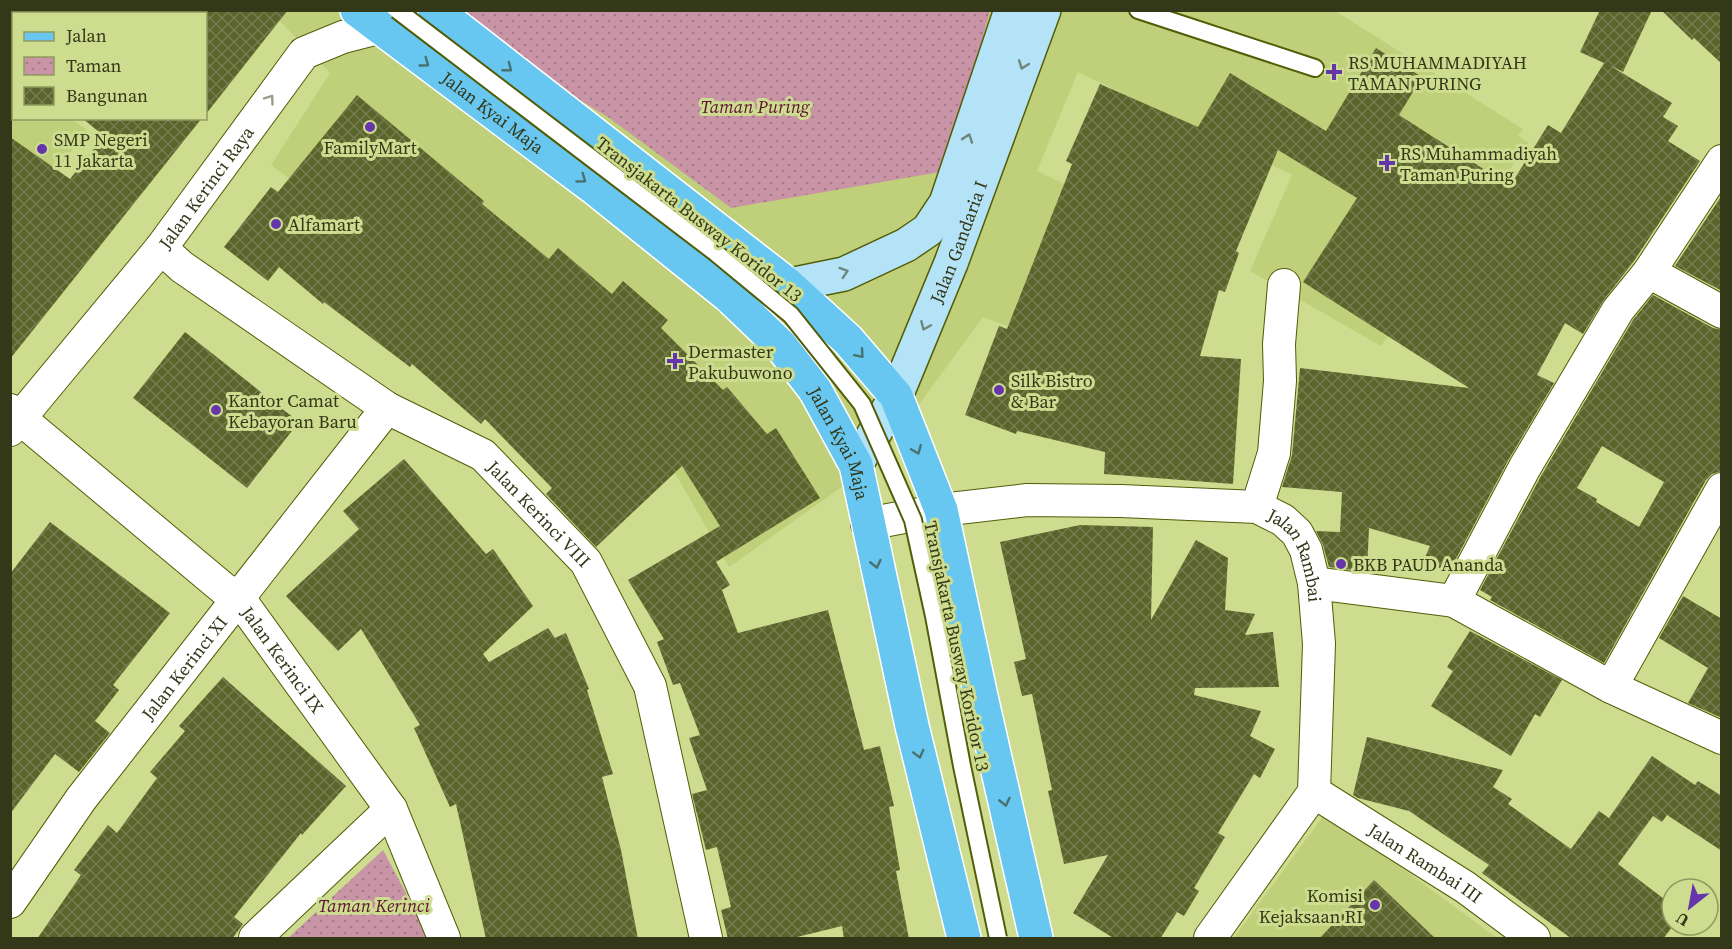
<svg xmlns="http://www.w3.org/2000/svg" width="1732" height="949" viewBox="0 0 1732 949" font-family="'Source Serif 4',serif">
<style>
.built{fill:#c0d07a}
.park{fill:url(#park-dots)}
.building{fill:url(#building-cross-hatch);fill-rule:evenodd}
.lines{fill:none;stroke-linecap:round;stroke-linejoin:round}
.lane-casing{stroke:#525d07;stroke-width:20}
.street-casing{stroke:#525d07;stroke-width:34}
.secondary-casing{stroke:#525d07;stroke-width:36}
.primary-casing{stroke:#fff;stroke-width:36}
.lane{stroke:#fff;stroke-width:16}
.street{stroke:#fff;stroke-width:32}
.secondary{stroke:#b4e3f8;stroke-width:33}
.primary{stroke:#68c7f0;stroke-width:33}
.lane-bridge-casing{stroke:#525d07;stroke-width:20;stroke-linecap:butt}
.lane-bridge{stroke:#fff;stroke-width:16}
.oneway{stroke:#48716e}
.oneway2{stroke:#6d857d}
.oneway3{stroke:#999c8c}
.poi-dot{fill:#6635ac;stroke:#cddc8e;stroke-width:2}
.labels{text-anchor:middle;dominant-baseline:central;stroke-width:6;stroke-linejoin:round;paint-order:stroke}
.poi-label{font-size:18px;fill:#333818;stroke:#cddc8e;text-anchor:start}
.park-label{font-size:18px;font-style:italic;fill:#5e1335;stroke:#cddc8e}
.street-label{font-size:18px;fill:#333818;stroke:#cddc8e}
</style>
<defs>
<pattern id="park-dots" width="8" height="8" patternUnits="userSpaceOnUse" patternTransform="scale(1.5)"><rect width="8" height="8" fill="#c995a6"/><path d="M2 2h.1M6 6h.1" fill="none" stroke="#a47b86" stroke-width="1.8" stroke-linecap="round"/></pattern>
<pattern id="building-cross-hatch" width="8" height="8" patternUnits="userSpaceOnUse" patternTransform="scale(1.5)"><rect width="8" height="8" fill="#5b652b"/><path d="M0 0l8 8M0 8l8-8" fill="none" stroke="#757c4f"/></pattern>
</defs>
<rect width="100%" height="100%" fill="#cddc8e"/>
<!-- built -->
<path class="built" d="M 270,11 L 1335,11 L 1523,129 L 1518,136 L 1529,143 L 1381,346 L 1250,271 L 1292,175 L 1078,72 L 1037,171 L 1134,217 L 1094,359 L 983,317 L 877,462 L 729,567 L 668,461 L 271,165 L 330,73 Z
M 10,73 L 13,75 L 14,118 L 72,119 L 87,130 L 11,233 Z
M 1326,812 L 1497,938 L 1234,938 Z"/>
<!-- park -->
<path class="park" d="M 442,11 L 990,11 L 946,171 L 731,208 L 608,117 L 466,32 Z
M 383,850 L 430,938 L 288,938 Z"/>
<!-- building -->
<path class="building" d="M 206,10 L 288,10 L 206,114 Z
M 1600,10 L 1652,10 L 1623,72 L 1609,65 L 1672,103 L 1663,117 L 1678,126 L 1668,141 L 1700,161 L 1634,261 L 1603,301 L 1583,334 L 1565,323 L 1537,375 L 1554,383 L 1509,459 L 1449,572 L 1423,562 L 1430,546 L 1369,528 L 1367,572 L 1329,567 L 1323,545 L 1316,531 L 1340,532 L 1342,492 L 1282,487 L 1292,455 L 1300,368 L 1469,388 L 1303,282 L 1357,198 L 1278,150 L 1236,251 L 1239,253 L 1225,292 L 1219,290 L 1200,356 L 1241,359 L 1233,484 L 1104,474 L 1105,452 L 1017,431 L 1016,434 L 965,415 L 999,326 L 1007,329 L 1072,164 L 1066,161 L 1100,84 L 1198,127 L 1230,73 L 1326,131 L 1376,48 L 1422,77 L 1399,115 L 1510,186 L 1548,125 L 1561,133 L 1604,63 L 1580,52 Z
M 1661,10 L 1722,10 L 1722,64 L 1694,38 L 1692,40 Z
M 357,95 L 484,201 L 482,204 L 549,259 L 558,248 L 612,294 L 623,281 L 668,320 L 661,328 L 723,390 L 727,387 L 767,434 L 776,428 L 820,498 L 716,562 L 730,585 L 722,590 L 738,633 L 828,610 L 864,750 L 880,746 L 894,806 L 889,807 L 900,870 L 896,871 L 909,939 L 844,939 L 842,926 L 789,939 L 728,939 L 721,910 L 731,907 L 717,847 L 706,850 L 692,794 L 707,790 L 689,738 L 700,735 L 680,683 L 673,685 L 657,642 L 664,639 L 628,580 L 720,526 L 682,466 L 596,547 L 546,494 L 552,488 L 485,419 L 481,424 L 412,364 L 410,367 L 324,302 L 323,304 L 279,267 L 268,281 L 224,247 L 271,187 L 278,192 Z
M 82,118 L 202,118 L 10,359 L 10,137 L 70,179 L 104,136 Z
M 1722,195 L 1722,291 L 1675,266 Z
M 1653,295 L 1713,328 L 1722,330 L 1722,471 L 1712,474 L 1706,480 L 1604,663 L 1490,600 L 1492,597 L 1480,590 L 1541,476 L 1633,320 ZM 1602,446 L 1664,482 L 1639,527 L 1596,502 L 1597,499 L 1577,488 Z
M 185,332 L 299,422 L 247,488 L 133,398 Z
M 404,459 L 486,554 L 493,549 L 533,606 L 483,654 L 489,662 L 548,628 L 555,638 L 566,633 L 589,689 L 587,690 L 613,774 L 602,777 L 621,850 L 638,939 L 486,939 L 456,804 L 450,807 L 414,728 L 420,725 L 361,629 L 338,651 L 286,596 L 359,529 L 343,511 Z
M 50,522 L 170,613 L 113,685 L 119,690 L 95,721 L 110,733 L 79,772 L 55,754 L 10,814 L 10,574 Z
M 1080,525 L 1153,527 L 1151,620 L 1196,540 L 1228,558 L 1225,610 L 1255,614 L 1245,635 L 1273,632 L 1279,687 L 1195,688 L 1194,695 L 1261,711 L 1250,736 L 1275,749 L 1260,778 L 1254,774 L 1218,833 L 1225,837 L 1194,888 L 1199,891 L 1184,916 L 1177,912 L 1160,939 L 1115,939 L 1073,913 L 1108,855 L 1064,864 L 1048,791 L 1052,790 L 1032,694 L 1022,696 L 1014,662 L 1026,659 L 1000,542 Z
M 1683,596 L 1722,619 L 1722,718 L 1688,703 L 1708,668 L 1659,638 Z
M 1470,631 L 1562,680 L 1540,717 L 1535,714 L 1511,756 L 1431,706 L 1453,671 L 1447,667 Z
M 223,677 L 346,786 L 302,835 L 301,833 L 234,917 L 243,924 L 232,939 L 37,939 L 81,875 L 74,870 L 108,825 L 117,833 L 157,778 L 150,772 L 185,731 L 179,726 Z
M 1367,737 L 1503,770 L 1493,787 L 1512,799 L 1508,804 L 1571,849 L 1599,811 L 1609,818 L 1652,756 L 1695,785 L 1698,781 L 1722,796 L 1722,851 L 1667,815 L 1662,822 L 1653,816 L 1618,864 L 1672,905 L 1672,927 L 1663,939 L 1572,939 L 1482,873 L 1489,865 L 1409,811 L 1358,798 L 1353,795 Z
M 1374,880 L 1436,939 L 1319,939 Z"/>
<g class="lines">
<defs>
<path id="lane" d="M 1138,10 L 1315,68"/>
<g id="street">
<path id="s1" d="M 161,248 L 182,267 L 387,408 L 483,455 L 586,562 L 650,686 L 706,938"/>
<path d="M 1649,272 L 1722,312"/>
<path id="s2" d="M 10,410 L 224,589 L 238,597 L 391,809 L 444,938"/>
<path id="s3" d="M 10,430 L 161,248 L 304,53 L 343,37 L 378,28 L 403,25"/>
<path d="M 1257,507 L 1274,453 L 1280,381 L 1279,344 L 1284,285"/>
<path id="s4" d="M 867,524 L 941,510 L 1027,500 L 1121,501 L 1257,507 L 1283,520 L 1297,533 L 1306,550 L 1314,583 L 1319,644 L 1314,792 L 1210,938"/>
<path d="M 1314,583 L 1454,601 L 1611,687 L 1722,738"/>
<path d="M 1454,601 L 1525,467 L 1618,310 L 1649,272 L 1722,161"/>
<path d="M 1611,687 L 1722,489"/>
<path id="s5" d="M 1314,792 L 1465,887 L 1534,938"/>
<path id="s6" d="M 10,902 L 81,799 L 387,408"/>
<path d="M 255,938 L 391,809"/>
</g>
<g id="secondary">
<path d="M 730,297 L 844,274 L 906,245 L 928,230 L 946,203 L 1011,10"/>
<path id="s7" d="M 856,465 L 896,396 L 951,263 L 1044,10"/>
</g>
<g id="primary">
<path id="s8" d="M 357,10 L 593,187 L 730,297 L 781,346 L 815,390 L 856,465 L 912,726 L 964,938"/>
<path d="M 435,10 L 787,284 L 848,340 L 896,396 L 941,510 L 982,701 L 1036,938"/>
</g>
</defs>
<!-- lane casing -->
<use href="#lane" class="lane-casing"/>
<!-- street casing -->
<use href="#street" class="street-casing"/>
<!-- secondary casing -->
<use href="#secondary" class="secondary-casing"/>
<!-- primary casing -->
<use href="#primary" class="primary-casing"/>
<!-- lane -->
<use href="#lane" class="lane"/>
<!-- street -->
<use href="#street" class="street"/>
<!-- secondary -->
<use href="#secondary" class="secondary"/>
<!-- primary -->
<use href="#primary" class="primary"/>
<defs>
<path id="lane-bridge" d="M 397,10 L 716,253 L 791,315 L 862,404 L 913,520 L 934,616 L 962,766 L 998,938"/>
</defs>
<!-- lane-bridge casing -->
<use href="#lane-bridge" class="lane-bridge-casing"/>
<!-- lane-bridge -->
<use href="#lane-bridge" class="lane-bridge"/>
</g>
<!-- one-way arrows -->
<defs><path id="oneway-chevron" d="M-2-3.5L2.5 0L-2 3.5" fill="none" stroke-width="1.6" stroke-linecap="round" stroke-linejoin="round" transform="scale(1.5)"/></defs>
<g class="oneway">
<use href="#oneway-chevron" transform="translate(425 63) rotate(36)"/>
<use href="#oneway-chevron" transform="translate(508 68) rotate(38)"/>
<use href="#oneway-chevron" transform="translate(582 179) rotate(36)"/>
<use href="#oneway-chevron" transform="translate(860 354) rotate(49)"/>
<use href="#oneway-chevron" transform="translate(917 450) rotate(68)"/>
<use href="#oneway-chevron" transform="translate(876 564) rotate(77)"/>
<use href="#oneway-chevron" transform="translate(919 754) rotate(76)"/>
<use href="#oneway-chevron" transform="translate(1005 802) rotate(77)"/>
</g>
<g class="oneway2">
<use href="#oneway-chevron" transform="translate(1023 65) rotate(110)"/>
<use href="#oneway-chevron" transform="translate(968 138) rotate(-71)"/>
<use href="#oneway-chevron" transform="translate(844 272) rotate(-18)"/>
<use href="#oneway-chevron" transform="translate(925 326) rotate(113)"/>
</g>
<use class="oneway3" href="#oneway-chevron" transform="translate(270 99) rotate(-54)"/>
<!-- markers -->
<g class="poi-dot">
<path d="M1331 63h6v6h6v6h-6v6h-6v-6h-6v-6h6z"/>
<circle cx="370" cy="127" r="6"/>
<circle cx="42" cy="149" r="6"/>
<path d="M1384 154h6v6h6v6h-6v6h-6v-6h-6v-6h6z"/>
<circle cx="276" cy="224" r="6"/>
<path d="M672 352h6v6h6v6h-6v6h-6v-6h-6v-6h6z"/>
<circle cx="999" cy="390" r="6"/>
<circle cx="216" cy="410" r="6"/>
<circle cx="1341" cy="564" r="6"/>
<circle cx="1375" cy="905" r="6"/>
</g>
<g class="labels">
<!-- poi labels -->
<g class="poi-label">
<text x="1348" y="62">RS MUHAMMADIYAH<tspan x="1348" dy="21">TAMAN PURING</tspan></text>
<text x="54" y="139">SMP Negeri<tspan x="54" dy="21">11 Jakarta</tspan></text>
<text x="370" y="147" text-anchor="middle">FamilyMart</text>
<text x="1400" y="153">RS Muhammadiyah<tspan x="1400" dy="21">Taman Puring</tspan></text>
<text x="288" y="224">Alfamart</text>
<text x="688" y="351">Dermaster<tspan x="688" dy="21">Pakubuwono</tspan></text>
<text x="1011" y="380">Silk Bistro<tspan x="1011" dy="21">&amp; Bar</tspan></text>
<text x="228" y="400">Kantor Camat<tspan x="228" dy="21">Kebayoran Baru</tspan></text>
<text x="1353" y="564">BKB PAUD Ananda</text>
<text x="1363" y="895" text-anchor="end">Komisi<tspan x="1363" dy="21">Kejaksaan RI</tspan></text>
</g>
<!-- park labels -->
<g class="park-label">
<text x="755" y="106">Taman Puring</text>
<text x="374" y="905">Taman Kerinci</text>
</g>
<!-- street labels -->
<g class="street-label">
<text stroke="none"><textPath href="#s8" startOffset="170">Jalan Kyai Maja</textPath></text>
<text stroke="none"><textPath href="#s3" startOffset="312">Jalan Kerinci Raya</textPath></text>
<text transform="translate(699 219) rotate(38)">Transjakarta Busway Koridor 13</text>
<text stroke="none"><textPath href="#s7" startOffset="246">Jalan Gandaria I</textPath></text>
<text stroke="none"><textPath href="#s8" startOffset="656">Jalan Kyai Maja</textPath></text>
<text stroke="none"><textPath href="#s1" startOffset="465">Jalan Kerinci VIII</textPath></text>
<text stroke="none"><textPath href="#s4" startOffset="459">Jalan Rambai</textPath></text>
<text transform="translate(957 646) rotate(78)">Transjakarta Busway Koridor 13</text>
<text stroke="none"><textPath href="#s2" startOffset="372">Jalan Kerinci IX</textPath></text>
<text stroke="none"><textPath href="#s6" startOffset="292">Jalan Kerinci XI</textPath></text>
<text stroke="none"><textPath href="#s5" startOffset="132">Jalan Rambai III</textPath></text>
</g>
</g>
<!-- border -->
<rect width="1732" height="949" fill="none" stroke="#333818" stroke-width="24"/>
<!-- legend -->
<rect x="12" y="12" width="195" height="108" fill="#cddc8e" stroke="#8f9a5f" stroke-width="1.5"/>
<rect x="24" y="32" width="30" height="9" fill="#68c7f0" stroke="#8f9a5f" stroke-width="1.5"/>
<text x="66" y="42" font-size="18" fill="#333818">Jalan</text>
<rect x="24" y="57" width="30" height="18" fill="url(#park-dots)" stroke="#8f9a5f" stroke-width="1.5"/>
<text x="66" y="72" font-size="18" fill="#333818">Taman</text>
<rect x="24" y="87" width="30" height="18" fill="url(#building-cross-hatch)" stroke="#8f9a5f" stroke-width="1.5"/>
<text x="66" y="102" font-size="18" fill="#333818">Bangunan</text>
<!-- north arrow -->
<g transform="translate(1690 907) rotate(211)"><circle r="28" fill="#cddc8e" stroke="#8f9a5f" stroke-width="1.5"/>
<path d="M0-4.5L10 22L0 15L-10 22Z" fill="#6635ac"/>
<text y="-9" font-size="16" font-weight="bold" text-anchor="middle" fill="#333818">U</text>
</g>
</svg>
